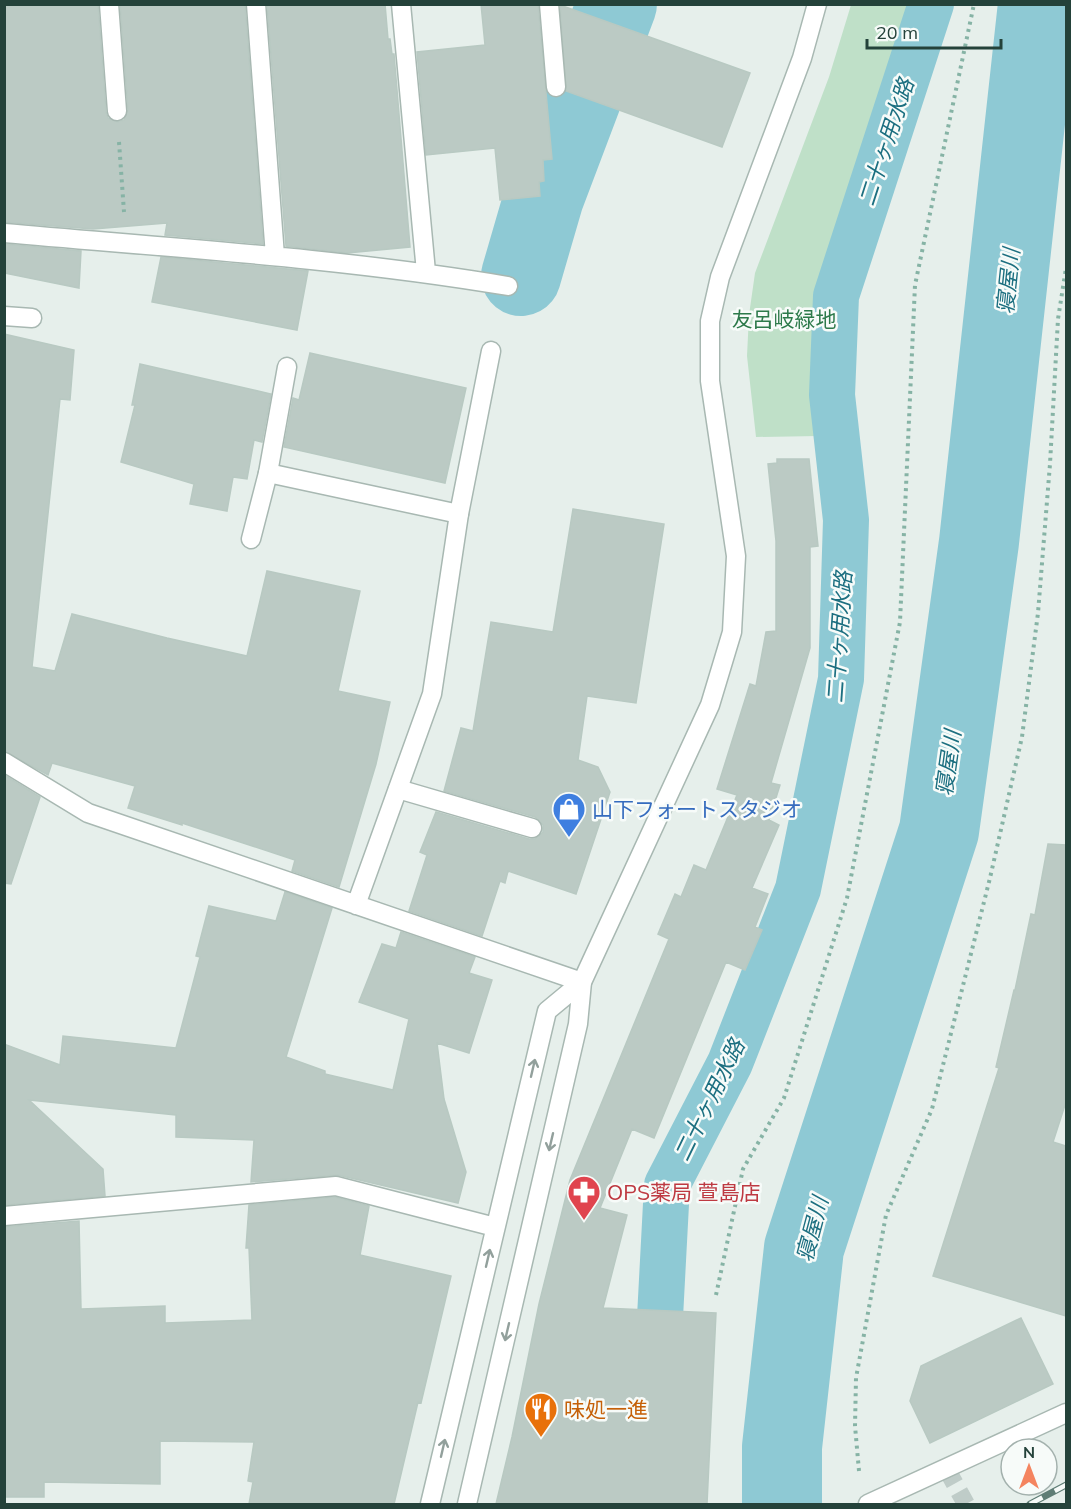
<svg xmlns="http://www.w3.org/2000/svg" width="1071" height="1509" viewBox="0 0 1071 1509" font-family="Mulish,'Noto Sans JP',sans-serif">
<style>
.green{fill:#bfe0c8}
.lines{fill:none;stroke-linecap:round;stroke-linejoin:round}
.canal{stroke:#8ec9d4;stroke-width:46}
.river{stroke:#8ec9d4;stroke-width:80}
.building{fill:#bbcac4;stroke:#b8c9c2;stroke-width:1.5}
.pedestrian-tunnel{stroke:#bfccc8;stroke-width:18;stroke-dasharray:18 9;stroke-linecap:butt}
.service-casing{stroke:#a8b8b2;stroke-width:21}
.minor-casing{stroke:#a8b8b2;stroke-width:21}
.tertiary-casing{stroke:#a8b8b2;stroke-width:21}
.path{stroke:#86b3a5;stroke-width:4;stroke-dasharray:3 4.5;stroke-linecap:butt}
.service{stroke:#fff;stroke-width:18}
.minor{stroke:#fff;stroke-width:18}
.tertiary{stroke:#fff;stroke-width:18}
.rail-casing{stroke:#5f7d75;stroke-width:7}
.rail{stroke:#f7fbf9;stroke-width:4.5;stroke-dasharray:14;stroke-linecap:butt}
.oneway{stroke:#92a09c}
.labels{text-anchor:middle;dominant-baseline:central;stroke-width:5;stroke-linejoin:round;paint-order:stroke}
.park-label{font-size:21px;fill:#2d7a4b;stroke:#f7fbf9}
.shop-label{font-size:21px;fill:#366cbe;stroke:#f7fbf9;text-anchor:start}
.health-label{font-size:21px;fill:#be3a42;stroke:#f7fbf9;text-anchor:start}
.food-label{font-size:21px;fill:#c56008;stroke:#f7fbf9;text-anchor:start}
.water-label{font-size:22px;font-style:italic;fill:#1c6f80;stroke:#f7fbf9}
</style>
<rect width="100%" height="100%" fill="#e6efeb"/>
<!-- green -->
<path class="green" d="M 851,5 L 909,5 L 890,86 L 840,213 L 828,265 L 815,356 L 818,436 L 756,437 L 747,356 L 749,315 L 755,273 L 829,77 Z"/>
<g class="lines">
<!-- canal -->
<path class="canal" d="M 657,1374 L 667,1185 L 730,1063 L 798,889 L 841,679 L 846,520 L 832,395 L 836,296 L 931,4"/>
<!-- river -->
<path class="river" d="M 521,276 L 544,197 L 617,4
M 782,1504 L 782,1447 L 804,1248 L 939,831 L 979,542 L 1038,4"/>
</g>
<!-- building -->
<path class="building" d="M 4,4 L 98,4 L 106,112 L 108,118 L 117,122 L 124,120 L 128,110 L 120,4 L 245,4 L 263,244 L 165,235 L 167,223 L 93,229 L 4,222 Z
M 267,4 L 385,4 L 388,39 L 390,39 L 392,54 L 394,54 L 410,247 L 347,253 L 286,246 Z
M 481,4 L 538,4 L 552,159 L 543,160 L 544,181 L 539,182 L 540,196 L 500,200 L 495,148 L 426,155 L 417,52 L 485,45 Z
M 560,5 L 750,73 L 722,147 L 566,91 Z
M 4,244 L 81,251 L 79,288 L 4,273 Z
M 161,257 L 308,271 L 297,330 L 152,302 Z
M 4,334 L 74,350 L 70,400 L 60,399 L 32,667 L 55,671 L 72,614 L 167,638 L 247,656 L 267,571 L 360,591 L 338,691 L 390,702 L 376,764 L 339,887 L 292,871 L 295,860 L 182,823 L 182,825 L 128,808 L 135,786 L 52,763 L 48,775 L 4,751 Z
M 310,353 L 466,388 L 445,483 L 284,447 L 293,398 L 299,400 Z
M 140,364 L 271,394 L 262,442 L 254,440 L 247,479 L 233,477 L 227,511 L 190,504 L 194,484 L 121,462 L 135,405 L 132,405 Z
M 777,459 L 809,459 L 818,546 L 810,547 L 810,648 L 771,783 L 780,785 L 769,820 L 779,825 L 752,888 L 768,894 L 755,927 L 762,930 L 745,970 L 726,962 L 654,1138 L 632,1129 L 600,1208 L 627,1215 L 603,1308 L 716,1313 L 707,1504 L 496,1504 L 512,1437 L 539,1304 L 570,1180 L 669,939 L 658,934 L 675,894 L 681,897 L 694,865 L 706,870 L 737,795 L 717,789 L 750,684 L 756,686 L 766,632 L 776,631 L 776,541 L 768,464 L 777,463 Z
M 573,509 L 664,524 L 636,703 L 587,696 L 578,760 L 598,767 L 610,792 L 576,894 L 508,871 L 505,883 L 500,881 L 482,936 L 409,911 L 427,855 L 420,852 L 436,812 L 529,839 L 535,839 L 543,832 L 543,825 L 535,817 L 444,791 L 461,728 L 473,731 L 491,622 L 553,632 Z
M 4,775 L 40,797 L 11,884 L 4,883 Z
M 1048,844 L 1066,845 L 1066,1102 L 1053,1142 L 1066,1146 L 1066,1316 L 933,1276 L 999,1068 L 996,1067 L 1014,990 L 1015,990 L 1031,914 L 1035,915 Z
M 285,892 L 332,908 L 286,1057 L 325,1071 L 325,1074 L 393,1090 L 409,1019 L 359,1002 L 382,944 L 396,948 L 401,932 L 475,957 L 469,973 L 492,980 L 469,1053 L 437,1043 L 444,1099 L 466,1172 L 458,1203 L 338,1175 L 251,1182 L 254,1140 L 176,1137 L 176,1115 L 29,1100 L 103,1169 L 105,1196 L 4,1205 L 4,1044 L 60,1065 L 63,1036 L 176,1048 L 200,957 L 196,956 L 209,906 L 276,921 Z
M 335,1197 L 369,1206 L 360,1255 L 451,1276 L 421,1403 L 418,1402 L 394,1504 L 249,1504 L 253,1482 L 248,1481 L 254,1442 L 160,1441 L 160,1484 L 44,1482 L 44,1497 L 4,1497 L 4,1227 L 79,1221 L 81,1309 L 165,1306 L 165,1323 L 252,1320 L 249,1248 L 246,1248 L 249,1205 Z
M 1021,1318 L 1053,1384 L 930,1443 L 910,1401 L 921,1366 Z"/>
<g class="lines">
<!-- pedestrian-tunnel -->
<path class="pedestrian-tunnel" d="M 946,1468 L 966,1504"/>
<defs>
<path id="service" d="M 109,4 L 117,111
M 549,4 L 556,87
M 4,316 L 32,318
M 459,514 L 491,351
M 251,539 L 268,473 L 287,367
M 398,789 L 532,828"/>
<path id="minor" d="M 256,4 L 275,256
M 401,4 L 426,272
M 4,233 C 173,248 342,258 508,286
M 268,473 L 459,514 L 432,694 L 356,905
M 4,762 L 88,813 L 582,982
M 4,1216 L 336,1186 L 495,1227"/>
<path id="tertiary" d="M 430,1504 L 547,1011 L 582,982
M 467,1504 L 578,1024 L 582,982 L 710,705 L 732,632 L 736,556 L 710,381 L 710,321 L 720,277 L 802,58 L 817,4
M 868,1504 L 1066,1413"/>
</defs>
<!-- service casing -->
<use href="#service" class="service-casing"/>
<!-- minor casing -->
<use href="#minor" class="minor-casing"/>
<!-- tertiary casing -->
<use href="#tertiary" class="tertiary-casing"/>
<!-- path -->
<path class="path" d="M 119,142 L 124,212
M 716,1295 L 743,1169 L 784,1098 L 847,898 L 900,622 L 915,285 L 974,4
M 859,1471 L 855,1426 L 856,1378 L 886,1215 L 932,1109 L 990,878 L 1022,737 L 1038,613 L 1050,464 L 1058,319 L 1066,268"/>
<!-- service -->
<use href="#service" class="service"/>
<!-- minor -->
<use href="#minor" class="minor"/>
<!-- tertiary -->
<use href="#tertiary" class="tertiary"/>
<defs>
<path id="rail" d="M 1030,1504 L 1066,1485"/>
</defs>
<!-- rail casing -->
<use href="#rail" class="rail-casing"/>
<!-- rail -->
<use href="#rail" class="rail"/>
</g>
<!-- one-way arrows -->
<defs><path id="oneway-shaft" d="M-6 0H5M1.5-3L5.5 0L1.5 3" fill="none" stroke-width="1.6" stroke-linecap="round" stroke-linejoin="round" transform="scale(1.5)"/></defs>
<g class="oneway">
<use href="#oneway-shaft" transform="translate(533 1068) rotate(-77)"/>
<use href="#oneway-shaft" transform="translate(551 1142) rotate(103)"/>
<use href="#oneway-shaft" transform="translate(488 1258) rotate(-77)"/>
<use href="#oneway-shaft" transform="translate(507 1332) rotate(103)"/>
<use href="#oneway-shaft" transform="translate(443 1448) rotate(-77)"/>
</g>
<!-- icons -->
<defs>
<symbol id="shop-pin" viewBox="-11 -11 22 30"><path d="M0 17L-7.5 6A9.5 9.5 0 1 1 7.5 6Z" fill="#3f7fe0" stroke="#f7fbf9"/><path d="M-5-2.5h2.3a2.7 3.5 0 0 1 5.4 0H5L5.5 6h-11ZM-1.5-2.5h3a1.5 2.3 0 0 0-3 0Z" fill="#fff"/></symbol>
<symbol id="pharmacy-pin" viewBox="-11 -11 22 30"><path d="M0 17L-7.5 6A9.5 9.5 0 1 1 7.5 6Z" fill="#e0444e" stroke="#f7fbf9"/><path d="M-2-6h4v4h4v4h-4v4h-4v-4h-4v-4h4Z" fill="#fff"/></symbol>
<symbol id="restaurant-pin" viewBox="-11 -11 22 30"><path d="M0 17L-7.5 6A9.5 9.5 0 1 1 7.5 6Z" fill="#e8710a" stroke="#f7fbf9"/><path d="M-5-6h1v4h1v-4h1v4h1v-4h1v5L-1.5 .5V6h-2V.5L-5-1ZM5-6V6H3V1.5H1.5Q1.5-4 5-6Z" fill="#fff"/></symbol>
</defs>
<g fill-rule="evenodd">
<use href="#shop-pin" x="550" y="790" width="38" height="52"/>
<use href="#pharmacy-pin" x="565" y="1173" width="38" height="52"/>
<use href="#restaurant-pin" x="522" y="1390" width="38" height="52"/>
</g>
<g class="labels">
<!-- park labels -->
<g class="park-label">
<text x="784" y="319">友呂岐緑地</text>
</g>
<!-- shop labels -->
<g class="shop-label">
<text x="592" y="809">山下フォートスタジオ</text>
</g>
<!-- health labels -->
<g class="health-label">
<text x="607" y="1192">OPS薬局 萱島店</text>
</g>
<!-- food labels -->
<g class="food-label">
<text x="564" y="1409">味処一進</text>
</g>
<!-- water labels -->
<g class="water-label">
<text transform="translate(886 142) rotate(-72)">二十ヶ用水路</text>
<text transform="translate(1008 281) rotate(-84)">寝屋川</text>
<text transform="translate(839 637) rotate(-86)">二十ヶ用水路</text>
<text transform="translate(948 763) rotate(-82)">寝屋川</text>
<text transform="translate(709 1100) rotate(-64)">二十ヶ用水路</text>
<text transform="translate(812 1229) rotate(-75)">寝屋川</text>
</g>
</g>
<!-- border -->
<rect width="1071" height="1509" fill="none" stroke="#24423a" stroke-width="12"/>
<!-- north arrow -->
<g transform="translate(1029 1467)"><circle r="28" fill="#f7fbf9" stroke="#a3b1ad" stroke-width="1.5"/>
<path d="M0-4.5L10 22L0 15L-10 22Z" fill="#f4845f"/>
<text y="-9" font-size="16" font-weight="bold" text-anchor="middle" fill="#24423a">N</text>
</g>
<!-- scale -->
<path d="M867 39v9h134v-9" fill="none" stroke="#24423a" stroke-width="3"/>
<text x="876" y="39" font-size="18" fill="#24423a" stroke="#f7fbf9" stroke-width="4.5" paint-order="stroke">20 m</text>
</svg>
